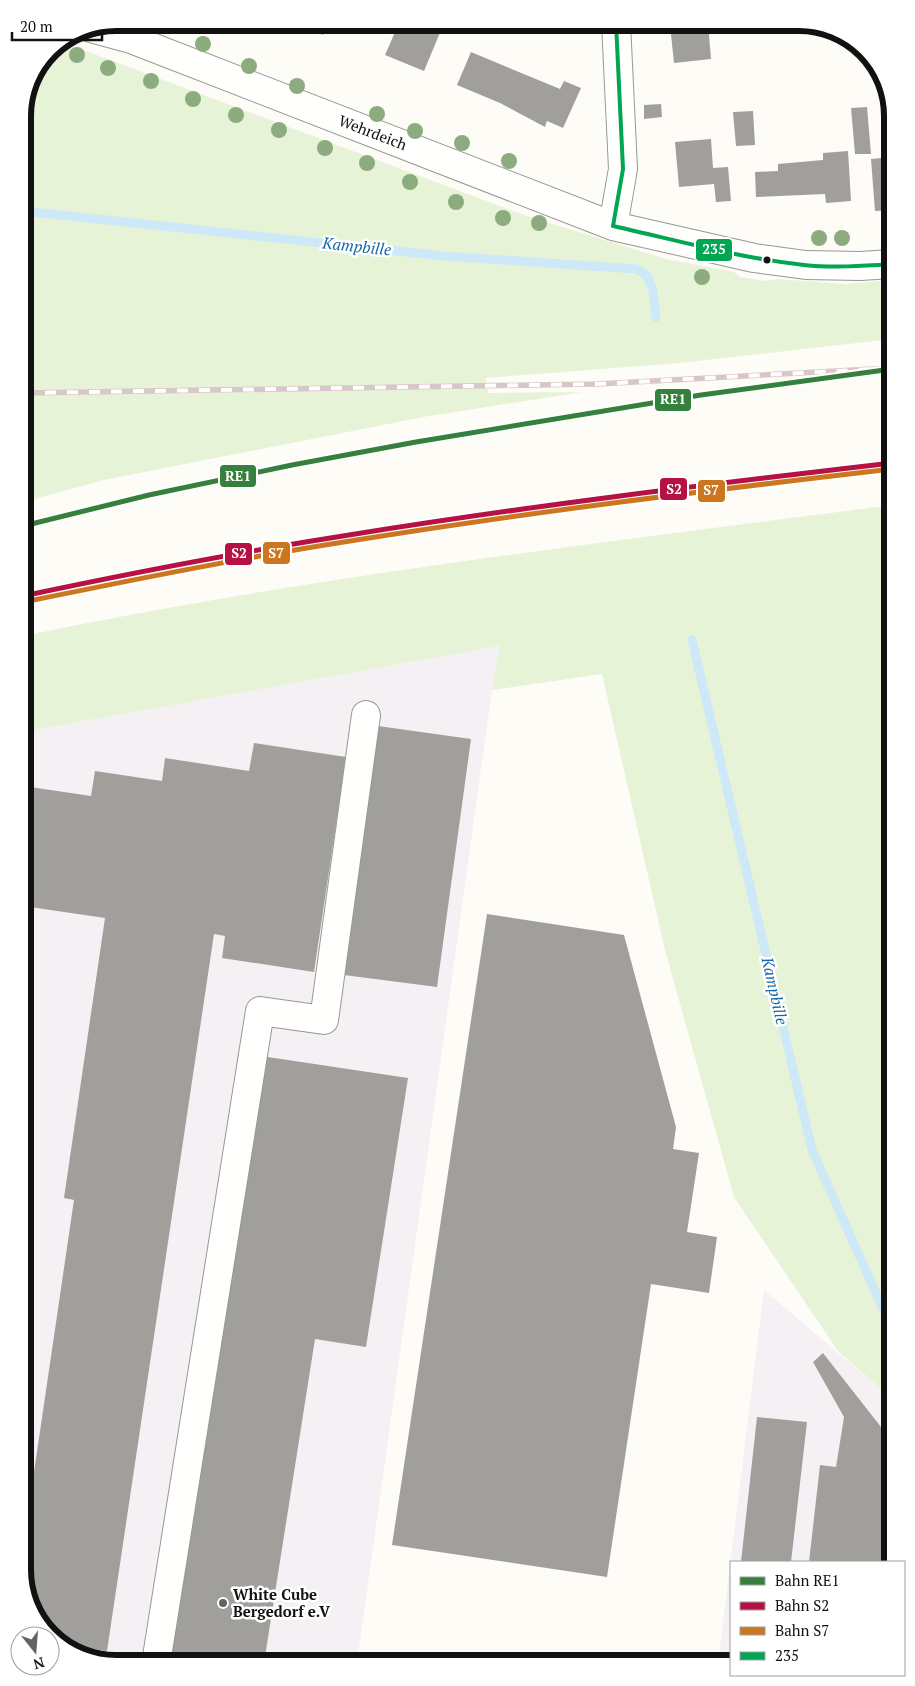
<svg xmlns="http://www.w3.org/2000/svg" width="915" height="1686" viewBox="0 0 915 1686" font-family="'PT Serif',serif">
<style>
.industrial{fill:#f5f0f3}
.green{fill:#e7f3d7}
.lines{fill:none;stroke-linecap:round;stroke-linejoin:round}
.stream{stroke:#cde8f7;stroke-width:9}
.building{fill:#a19f9c}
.minor-casing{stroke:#979795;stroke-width:30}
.minor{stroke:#fffffe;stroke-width:28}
.rail-casing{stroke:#d9c6c7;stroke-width:5.5}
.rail{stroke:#fff;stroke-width:4;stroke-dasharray:11;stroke-linecap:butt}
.bus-1-casing{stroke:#fff;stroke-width:8}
.bus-1{stroke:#00a651;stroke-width:4}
.rail-1-casing{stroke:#fff;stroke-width:9}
.rail-2-casing{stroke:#fff;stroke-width:9}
.rail-3-casing{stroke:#fff;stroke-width:9}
.rail-1{stroke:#36803d;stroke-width:5}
.rail-2{stroke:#b51143;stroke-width:5}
.rail-3{stroke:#cc7720;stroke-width:5}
.tree{fill:#8cac80}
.bus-dot{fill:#111;stroke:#fff;stroke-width:2}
.poi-dot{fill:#646362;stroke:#fff;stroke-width:2}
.labels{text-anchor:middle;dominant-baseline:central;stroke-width:5;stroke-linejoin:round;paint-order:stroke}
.street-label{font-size:15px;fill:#111;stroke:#fff}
.poi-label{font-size:15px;font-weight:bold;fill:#111;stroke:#fff;text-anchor:start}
.water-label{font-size:16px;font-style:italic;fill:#1768a6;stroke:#fff}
.rim{fill:none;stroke:#111;stroke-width:6}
.line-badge{stroke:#fff;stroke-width:2}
.badge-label{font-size:14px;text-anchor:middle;font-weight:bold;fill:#fff}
</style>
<rect width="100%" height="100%" fill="#fdfcf7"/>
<!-- industrial -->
<path class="industrial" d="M 500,646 L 492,690 L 357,1663 L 111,1663 L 64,1647 L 30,1606 L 23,1569 L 23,732 Z
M 764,1290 L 892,1399 L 892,1562 L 731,1562 L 731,1663 L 718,1663 Z"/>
<!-- green -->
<path class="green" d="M 62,42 L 524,215 L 666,259 L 734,272 L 740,277 L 766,281 L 778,279 L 845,284 L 892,280 L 892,339 L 679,363 L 486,378 L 488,393 L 582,392 L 423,417 L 104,480 L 23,502 L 23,111 L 50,50 Z
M 892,505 L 892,1399 L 838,1351 L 734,1197 L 665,950 L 602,674 L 492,690 L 500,646 L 23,732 L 23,636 C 310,576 602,543 892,505 Z"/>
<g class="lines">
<!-- stream -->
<path class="stream" d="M 23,211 L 443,256 L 636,269 C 656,277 653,298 656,317
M 692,640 L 812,1150 L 892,1329"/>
</g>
<!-- building -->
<path class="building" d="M 295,23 L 328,23 L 323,35 Z
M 399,23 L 444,23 L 424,71 L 385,55 Z
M 708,23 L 711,59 L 674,63 L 670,25 Z
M 471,52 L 560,89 L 564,81 L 581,88 L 563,128 L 547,121 L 545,127 L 500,103 L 457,85 Z
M 661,104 L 662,117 L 644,119 L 644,105 Z
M 867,107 L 871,154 L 855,154 L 851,108 Z
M 753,111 L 755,145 L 736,146 L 733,112 Z
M 711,139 L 713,168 L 728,167 L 731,201 L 716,202 L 714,184 L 679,187 L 675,142 Z
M 848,151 L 851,201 L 826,203 L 825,194 L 756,197 L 755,172 L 778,171 L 778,164 L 823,160 L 823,153 Z
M 892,157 L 892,210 L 875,211 L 871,159 Z
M 378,726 L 471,739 L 437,987 L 344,975 Z
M 254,743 L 346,757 L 314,972 L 222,958 L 225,936 L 214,934 L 107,1651 L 62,1645 L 30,1606 L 22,1570 L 23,1547 L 74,1200 L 64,1198 L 105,918 L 23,906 L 23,786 L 91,796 L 95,771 L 162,781 L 165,758 L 249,771 Z
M 886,805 L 892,805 L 892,838 L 887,838 Z
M 487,914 L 624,935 L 676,1127 L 673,1149 L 699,1153 L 687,1232 L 717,1237 L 709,1293 L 651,1284 L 607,1577 L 392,1545 Z
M 261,1056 L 408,1078 L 366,1347 L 315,1339 L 264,1663 L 228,1663 L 168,1654 Z
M 823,1353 L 892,1441 L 892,1562 L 809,1562 L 820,1465 L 836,1467 L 844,1417 L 813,1362 Z
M 757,1417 L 807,1422 L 791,1562 L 741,1562 Z"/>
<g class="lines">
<defs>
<path id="minor" d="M 91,28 L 131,39 L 613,226 L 754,258 L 806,265 L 860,266 L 892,264
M 613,226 L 623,169 L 616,23
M 156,1663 L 260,1011 L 324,1020 L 366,715"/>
</defs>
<!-- minor casing -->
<use href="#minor" class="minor-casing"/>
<!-- minor -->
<use href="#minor" class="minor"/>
<defs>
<path id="rail" d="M 23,393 L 597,384 L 892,368"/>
</defs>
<!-- rail casing -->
<use href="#rail" class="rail-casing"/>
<!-- rail -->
<use href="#rail" class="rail"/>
<defs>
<path id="bus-1" d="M 613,226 C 676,240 739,258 804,265 C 833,268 863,266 892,264
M 613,226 L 623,169 L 616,23"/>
</defs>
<!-- bus-1 casing -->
<use href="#bus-1" class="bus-1-casing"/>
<!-- bus-1 -->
<use href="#bus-1" class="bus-1"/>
<defs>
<path id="rail-1" d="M 23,526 L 149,495 L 292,465 L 416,442 L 701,395 L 892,369"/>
<path id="rail-2" d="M 23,596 C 131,573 240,552 349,535 C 529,506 711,484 892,463"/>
<path id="rail-3" d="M 24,602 C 132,580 241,558 350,541 C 530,512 711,490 892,469"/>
</defs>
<!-- rail-1 casing -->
<use href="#rail-1" class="rail-1-casing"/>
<!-- rail-2 casing -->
<use href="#rail-2" class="rail-2-casing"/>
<!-- rail-3 casing -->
<use href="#rail-3" class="rail-3-casing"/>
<!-- rail-1 -->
<use href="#rail-1" class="rail-1"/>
<!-- rail-2 -->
<use href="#rail-2" class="rail-2"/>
<!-- rail-3 -->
<use href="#rail-3" class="rail-3"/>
</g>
<!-- trees -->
<g class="tree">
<circle cx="203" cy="44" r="8"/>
<circle cx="77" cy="55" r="8"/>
<circle cx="249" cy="66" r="8"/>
<circle cx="108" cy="68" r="8"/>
<circle cx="151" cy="81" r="8"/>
<circle cx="297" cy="86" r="8"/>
<circle cx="193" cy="99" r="8"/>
<circle cx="377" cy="114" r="8"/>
<circle cx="236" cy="115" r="8"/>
<circle cx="279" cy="130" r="8"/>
<circle cx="415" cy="131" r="8"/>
<circle cx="462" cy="143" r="8"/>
<circle cx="325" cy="148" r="8"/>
<circle cx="509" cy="161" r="8"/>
<circle cx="367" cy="163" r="8"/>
<circle cx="410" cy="182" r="8"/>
<circle cx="456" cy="202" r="8"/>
<circle cx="503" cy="218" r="8"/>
<circle cx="539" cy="223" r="8"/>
<circle cx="819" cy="238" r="8"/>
<circle cx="842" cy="238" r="8"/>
<circle cx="702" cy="277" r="8"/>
</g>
<!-- markers -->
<circle class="bus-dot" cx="767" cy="260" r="4.5"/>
<circle class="poi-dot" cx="223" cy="1603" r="5"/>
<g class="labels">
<!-- street labels -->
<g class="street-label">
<text transform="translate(373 132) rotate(21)">Wehrdeich</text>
</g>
<!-- poi labels -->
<g class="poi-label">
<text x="233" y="1594">White Cube<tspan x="233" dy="17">Bergedorf e.V</tspan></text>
</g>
<!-- water labels -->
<g class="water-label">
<text transform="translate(357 246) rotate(6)">Kampbille</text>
<text transform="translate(775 991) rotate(77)">Kampbille</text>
</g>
</g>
<!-- crop -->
<path d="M0 0H915V1686H0ZM116 31H799A85 85 0 0 1 884 116V1570A85 85 0 0 1 799 1655H116A85 85 0 0 1 31 1570V116A85 85 0 0 1 116 31Z" fill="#fff" fill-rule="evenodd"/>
<path class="rim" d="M116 31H799A85 85 0 0 1 884 116V1570A85 85 0 0 1 799 1655H116A85 85 0 0 1 31 1570V116A85 85 0 0 1 116 31Z"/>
<g class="line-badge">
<rect x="695" y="238" width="38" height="24" rx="5" fill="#00a651"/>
<rect x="654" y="388" width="38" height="24" rx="5" fill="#36803d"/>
<rect x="219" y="464" width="38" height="24" rx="5" fill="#36803d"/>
<rect x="659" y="477" width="29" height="24" rx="5" fill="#b51143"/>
<rect x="697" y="479" width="29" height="24" rx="5" fill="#cc7720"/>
<rect x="262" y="541" width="29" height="24" rx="5" fill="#cc7720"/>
<rect x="224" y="542" width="29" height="24" rx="5" fill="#b51143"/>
</g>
<g class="badge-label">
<text x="714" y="254">235</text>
<text x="673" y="404">RE1</text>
<text x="238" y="481">RE1</text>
<text x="674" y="494">S2</text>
<text x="711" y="495">S7</text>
<text x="276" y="558">S7</text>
<text x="239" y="558">S2</text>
</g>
<!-- legend -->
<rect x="730" y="1561" width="175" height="115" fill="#ffffff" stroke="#a0a0a0"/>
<rect x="740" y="1577" width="25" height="8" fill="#36803d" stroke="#a0a0a0"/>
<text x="775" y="1586" font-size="15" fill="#111111">Bahn RE1</text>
<rect x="740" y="1602" width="25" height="8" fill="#b51143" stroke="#a0a0a0"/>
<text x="775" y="1611" font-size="15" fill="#111111">Bahn S2</text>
<rect x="740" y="1627" width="25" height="8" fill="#cc7720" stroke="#a0a0a0"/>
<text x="775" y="1636" font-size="15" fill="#111111">Bahn S7</text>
<rect x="740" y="1652" width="25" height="8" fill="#00a651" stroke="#a0a0a0"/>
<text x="775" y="1661" font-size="15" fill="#111111">235</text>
<!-- north arrow -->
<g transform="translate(35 1651) rotate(163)"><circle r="24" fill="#ffffff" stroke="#a0a0a0"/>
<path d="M0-4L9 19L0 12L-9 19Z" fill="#646362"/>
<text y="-8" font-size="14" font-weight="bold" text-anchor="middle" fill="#111111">N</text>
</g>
<!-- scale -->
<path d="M12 32v8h90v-8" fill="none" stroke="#111111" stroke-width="2.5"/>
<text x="20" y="32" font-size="15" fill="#111111" stroke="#ffffff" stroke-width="4" paint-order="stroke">20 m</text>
</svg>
